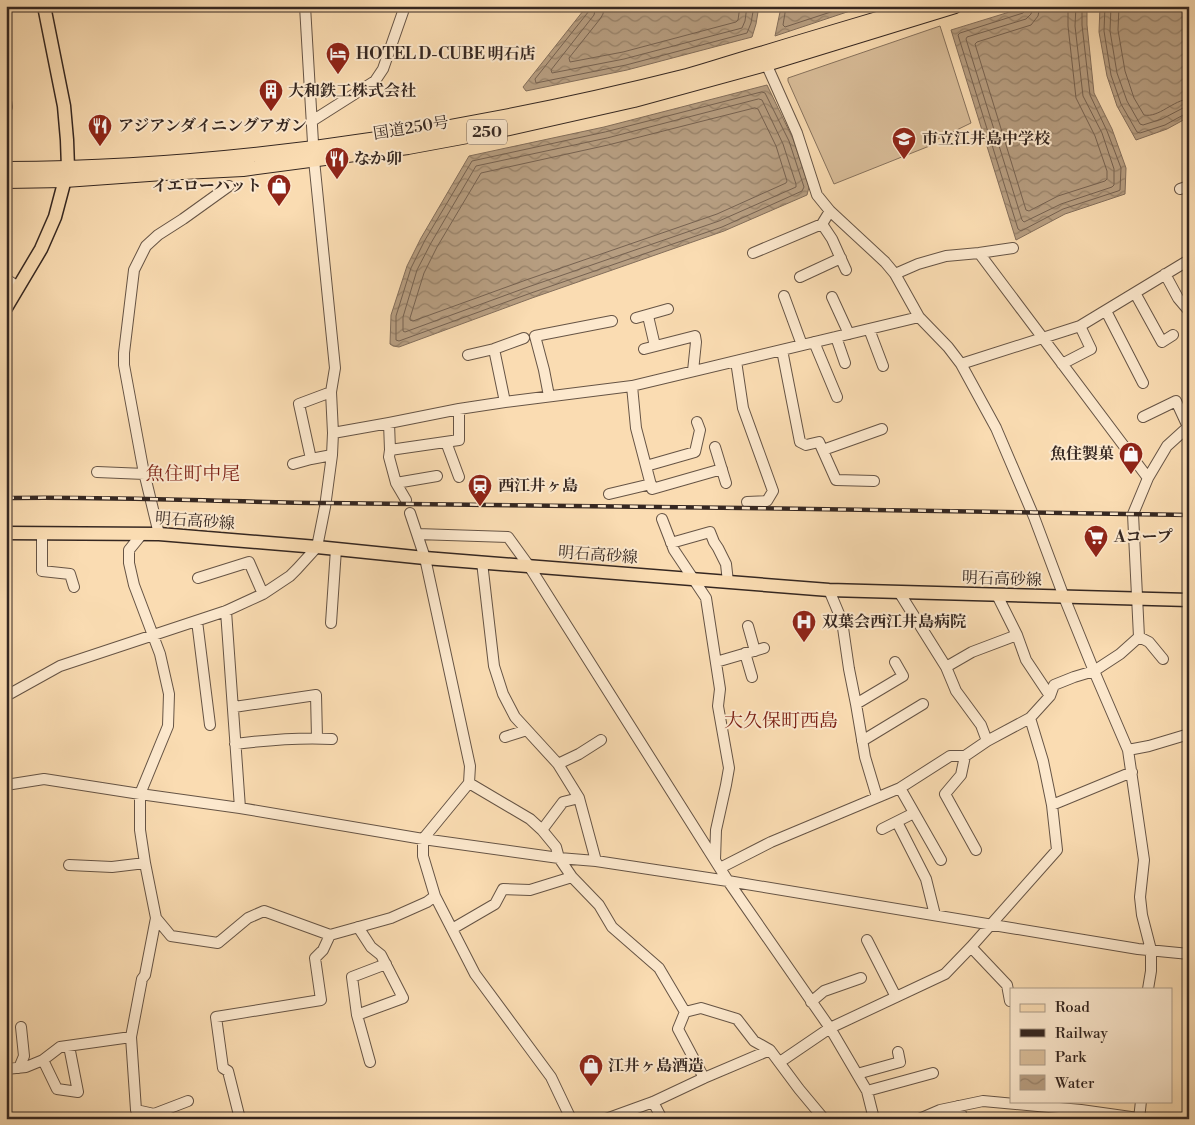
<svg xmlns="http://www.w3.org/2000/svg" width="1195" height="1125" viewBox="0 0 1195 1125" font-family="'Libre Bodoni','Noto Serif JP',serif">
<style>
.park{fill:#d9bd99;stroke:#87725d}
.water{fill:url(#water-waves);stroke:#836e5b}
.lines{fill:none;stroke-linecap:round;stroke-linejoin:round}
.shore{stroke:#766251;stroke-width:1}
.minor-casing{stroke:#665445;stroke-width:12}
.major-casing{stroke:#352721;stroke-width:15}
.highway-casing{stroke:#352721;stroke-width:16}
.minor{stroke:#fce8cd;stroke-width:10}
.major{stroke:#fadcb2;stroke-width:12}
.highway{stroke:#fadcb2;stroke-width:14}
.rail-casing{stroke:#352721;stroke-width:4.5}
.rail{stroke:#fce8cd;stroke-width:2.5;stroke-dasharray:8;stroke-linecap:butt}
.labels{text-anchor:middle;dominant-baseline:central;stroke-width:4;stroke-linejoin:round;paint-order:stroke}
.shield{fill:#fce8cd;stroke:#716155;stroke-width:1}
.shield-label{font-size:15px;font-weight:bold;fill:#352721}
.poi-label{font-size:16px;font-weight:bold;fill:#352721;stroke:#fce8cd;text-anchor:start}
.street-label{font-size:16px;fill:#352721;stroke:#fce8cd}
.quarter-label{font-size:19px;fill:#7a1f14;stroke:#fce8cd}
</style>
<defs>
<pattern id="water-waves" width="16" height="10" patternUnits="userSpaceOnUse" patternTransform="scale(1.25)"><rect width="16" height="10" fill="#b79e81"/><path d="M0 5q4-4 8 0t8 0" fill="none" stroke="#968169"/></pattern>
</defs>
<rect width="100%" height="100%" fill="#fadcb2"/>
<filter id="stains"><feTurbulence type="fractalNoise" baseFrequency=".004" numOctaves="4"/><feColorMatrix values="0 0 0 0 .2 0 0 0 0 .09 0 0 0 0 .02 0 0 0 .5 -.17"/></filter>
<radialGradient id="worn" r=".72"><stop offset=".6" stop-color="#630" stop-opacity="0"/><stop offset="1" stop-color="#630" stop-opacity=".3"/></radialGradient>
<!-- park -->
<path class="park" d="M 940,26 L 971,123 L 936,140 L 937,143 L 834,184 L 788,81 L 788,78 Z"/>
<!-- water -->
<path class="water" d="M 587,6 L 759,6 L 756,24 L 752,37 L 627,70 L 526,91 L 523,87 Z
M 780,6 L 865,6 L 775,36 L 780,12 Z
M 1029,6 L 1087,6 L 1087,25 L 1094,93 L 1112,129 L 1126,168 L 1125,194 L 1065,214 L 1016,240 L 951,30 Z
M 1100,6 L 1189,6 L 1189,117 L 1167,129 L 1136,140 L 1117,106 L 1107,76 L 1099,32 Z
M 767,85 L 793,139 L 809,187 L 807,195 L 724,231 L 532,298 L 399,347 L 393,346 L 390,344 L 391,315 L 407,266 L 421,238 L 469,156 L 604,127 Z"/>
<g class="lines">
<!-- shore -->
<path class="shore" d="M 590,6 L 589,11 L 535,79 L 536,83 L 626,65 L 747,33 L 751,23 L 754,6
M 596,6 L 594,15 L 551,70 L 552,73 L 624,59 L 742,28 L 745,21 L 747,6
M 604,6 L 603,14 L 600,19 L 569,58 L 570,62 L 623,52 L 736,22 L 738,20 L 740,6
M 785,6 L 785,13 L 783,25 L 785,27 L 849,6
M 1026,6 L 1026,10 L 1023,13 L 960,33 L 958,35 L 1018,229 L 1021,231 L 1063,209 L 1118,191 L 1120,190 L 1121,168 L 1107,131 L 1090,95 L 1082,25 L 1082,6
M 1033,6 L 1031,14 L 1026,19 L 967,37 L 966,39 L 1022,220 L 1024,222 L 1061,204 L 1112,187 L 1114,185 L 1114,169 L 1102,133 L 1083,96 L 1075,26 L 1076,6
M 1040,6 L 1038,16 L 1031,25 L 977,42 L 975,44 L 1026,210 L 1029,211 L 1058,196 L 1105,181 L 1107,179 L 1107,171 L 1095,136 L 1076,98 L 1068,26 L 1068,6
M 1105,6 L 1104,31 L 1111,75 L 1121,104 L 1137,132 L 1140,133 L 1165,125 L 1185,114 L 1189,113
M 1111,6 L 1110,31 L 1117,73 L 1127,101 L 1140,124 L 1143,125 L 1162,119 L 1183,108 L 1189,107
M 1119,6 L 1118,30 L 1125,71 L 1134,98 L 1144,115 C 1159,118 1173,100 1189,99
M 762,92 L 765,93 L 789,141 L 804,187 L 802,191 L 722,227 L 531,293 L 399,341 L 396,340 L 396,316 L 411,268 L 425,240 L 472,161 L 605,132 Z
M 759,99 L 762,100 L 783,144 L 796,184 L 796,187 L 719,221 L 528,287 L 405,332 L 403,331 L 403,317 L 417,270 L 431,243 L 476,166 L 607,138 Z
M 755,108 L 758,109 L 776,146 L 787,181 L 786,183 L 717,214 L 526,280 L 413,321 L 410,320 L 410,318 L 424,273 L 437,247 L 481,173 L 608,145 Z"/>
<defs>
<path id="minor" d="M 764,59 L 797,133 L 817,195 L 830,211 L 885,262 L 895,274 L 919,317 L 948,347 L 961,364 L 996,428 L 1034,517 L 1064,597 L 1094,671 L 1128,750 L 1144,860 L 1140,897 L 1142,915 L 1151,950 L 1151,971 L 1148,989
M 6,101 L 7,107 L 6,107
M 312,121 L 375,81 L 383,69 L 405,6
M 1180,189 L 1189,186
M 822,224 L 832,239 L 846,270
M 753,253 L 822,224 L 830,211
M 979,253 L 1148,478
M 895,274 L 918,264 L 946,256 L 979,253 L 1013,248
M 1165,274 L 1178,298 L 1189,311
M 800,277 L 841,258
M 6,279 L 18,287
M 1135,293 L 1162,342 L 1173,335
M 784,296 L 802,345
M 832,297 L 849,334
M 1106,311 L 1143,383
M 648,316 L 655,346
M 636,318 L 668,309
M 869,329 L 883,366
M 836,337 L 845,363
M 814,342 L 837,397
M 494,349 L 505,402
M 644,349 L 695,336 L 696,342 L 693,371
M 782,350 L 800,442 L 806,445 L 819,442 L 836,480 L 874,481
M 468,355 L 494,349 L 524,338
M 736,361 L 743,408 L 773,491 L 767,501 L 747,502
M 961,364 L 1080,326 L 1189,260
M 1062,364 L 1091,349 L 1080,326
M 632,386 L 636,428 L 652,489 L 722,469
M 549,396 L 544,370 L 535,336 L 612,321
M 1143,417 L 1176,401 L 1188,427
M 389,423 L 390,450 L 389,457 L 396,483 L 406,500
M 333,433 L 389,423 L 459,409 L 505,402 L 632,386 L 919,317
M 446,442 L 459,477
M 715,447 L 726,483
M 390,450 L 459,440 L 459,409
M 823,450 L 882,429
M 311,459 L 299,404 L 331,392
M 293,464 L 311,459 L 332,455
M 646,466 L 695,452 L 700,430 L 697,422
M 97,472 L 145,474
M 396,483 L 437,476
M 609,494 L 651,484
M 410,513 L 425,558 L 470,766 L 469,783 L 423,839 L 423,856 L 435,896 L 475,974 L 551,1077 L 571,1119
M 662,519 L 674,550 L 706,598 L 720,689 L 718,706 L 729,768 L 726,785 L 716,830 L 715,860
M 42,534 L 42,571 L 70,574 L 74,587
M 142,534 L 129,550 L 129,563 L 134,585 L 160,654 L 169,694 L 168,726 L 140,794 L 140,830 L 145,863 L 156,918 L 145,975 L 142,979 L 131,1037 L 136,1110 L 154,1114 L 188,1101
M 159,534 L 143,468 L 124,365 L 124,353 L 134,270 L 146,246 L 158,235 L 183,219 L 229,186
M 417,534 L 508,537 L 529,566 L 728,881 L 830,1028 L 867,1091 L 874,1119
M 671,543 L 710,532 L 714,542 L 718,548 L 726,564 L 728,582
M 482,562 L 494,666 L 503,694 L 515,717 L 558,764 L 579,798 L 596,861
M 198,578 L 249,562 L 263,594
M 829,590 L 842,621 L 849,669 L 856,704 L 865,757 L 877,797
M 899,592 L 946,667 L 956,691 L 981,725 L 987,741
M 997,595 L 1017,635 L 1026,660 L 1050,696
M 226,611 L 240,808
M 197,621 L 210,725
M 331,623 L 336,549
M 748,626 L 755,651
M 1139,637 L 1149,642 L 1163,659
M 745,653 L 752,677
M 716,662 L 764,648
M 946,667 L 972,652 L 1017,635
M 6,696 L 60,666 L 226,611 L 263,594 L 290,576 L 297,569 L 317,547 L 325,507 L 332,455 L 333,433 L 331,392 L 335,368 L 314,160 L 305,6
M 856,704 L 903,676 L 895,662
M 234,707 L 316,695 L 317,738
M 1030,718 L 1043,761 L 1052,805
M 505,737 L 527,730
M 862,741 L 923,704
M 235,744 C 267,740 299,737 332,739
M 1128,750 L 1149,746 L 1189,734
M 965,756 L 961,775 L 945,794 L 976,850
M 558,764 L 579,754 L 601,740
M 469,783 L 530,819 L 542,830 L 556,847 L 559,858 L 572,877 L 599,905 L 612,927 L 659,968 L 685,1012 L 678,1029 L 704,1078
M 6,785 L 44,779 L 140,794 L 240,808 L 423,839 L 559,858 L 596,861 L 728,881 L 1138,949 L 1189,954
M 900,788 L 941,860
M 897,822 L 926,879 L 935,915
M 882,829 L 914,813
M 542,830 L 563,802 L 579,798
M 69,865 L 112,867 L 145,863
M 720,868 L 771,842 L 900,788 L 950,756 L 965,756 L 987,741 L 1030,718 L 1050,696 L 1054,685 L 1074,677 L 1094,671 L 1120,654 L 1139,637 L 1133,514 L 1148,478 L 1167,446 L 1189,426
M 156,918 L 171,936 L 218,943 L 248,918 L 264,911 L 330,935 L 391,918 L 427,902 L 435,896
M 452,929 L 495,904 L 503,889 L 530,890 L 572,877
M 867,940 L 896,997
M 971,947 L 1007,985 L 1010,1001
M 811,1002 L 824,991 L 861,978
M 685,1012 L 701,1008 L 737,1019 L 754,1041 L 770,1050
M 357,1015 L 403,998 L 381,955 L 371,947 L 358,927
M 43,1060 L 57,1089 L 78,1092 L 69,1046
M 370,1062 L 357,1015 L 352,977 L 386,964
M 780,1062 L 830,1028 L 945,974 L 971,947 L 1057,850 L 1052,805 L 1132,772
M 19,1068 L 24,1056 L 21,1027
M 6,1069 L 26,1067 L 43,1060 L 60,1047 L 131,1037
M 857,1074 L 900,1062 L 898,1052
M 867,1091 L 933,1073
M 653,1102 L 662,1119
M 958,1106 L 963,1119
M 240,1119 L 228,1071 L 223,1068 L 216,1017 L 321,1000 L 315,958 L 323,950 L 330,935
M 606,1119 L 653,1102 L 704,1078 L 770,1050 L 799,1089 L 824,1119
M 919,1119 L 940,1110 L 983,1101 L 1081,1110 L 1145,1119
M 1139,1119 L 1141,1101
M 1186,1119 L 1189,1116"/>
<path id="major" d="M 6,308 L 41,249 L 55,217 L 68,168 L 67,140 L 64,106 L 44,6
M 6,533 L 159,534 L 317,547 L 425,558 L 829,590 L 1189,600"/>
<path id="highway" d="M 6,169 C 236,168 465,132 687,76 C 713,69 738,60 764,53 C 816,37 868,22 921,6
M 6,181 L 65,180 L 163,173 L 243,169 L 408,147 L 500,130 L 634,100 L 766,64 L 955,6"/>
</defs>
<!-- minor casing -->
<use href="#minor" class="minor-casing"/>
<!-- major casing -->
<use href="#major" class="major-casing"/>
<!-- highway casing -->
<use href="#highway" class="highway-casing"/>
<!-- minor -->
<use href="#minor" class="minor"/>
<!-- major -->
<use href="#major" class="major"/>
<!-- highway -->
<use href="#highway" class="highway"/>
<defs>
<path id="rail" d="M 6,498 C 113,496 220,502 327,503 C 614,506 902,510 1189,515"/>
</defs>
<!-- rail casing -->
<use href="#rail" class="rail-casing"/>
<!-- rail -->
<use href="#rail" class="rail"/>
</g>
<!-- icons -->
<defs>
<symbol id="hotel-pin" viewBox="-11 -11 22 30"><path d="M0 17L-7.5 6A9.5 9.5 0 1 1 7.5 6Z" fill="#8f2418" stroke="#fce8cd"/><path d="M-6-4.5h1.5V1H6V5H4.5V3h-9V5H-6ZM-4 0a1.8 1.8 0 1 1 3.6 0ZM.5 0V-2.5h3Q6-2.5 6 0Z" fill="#fff"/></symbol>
<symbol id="building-pin" viewBox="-11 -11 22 30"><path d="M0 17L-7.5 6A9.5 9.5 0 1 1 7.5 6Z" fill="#8f2418" stroke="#fce8cd"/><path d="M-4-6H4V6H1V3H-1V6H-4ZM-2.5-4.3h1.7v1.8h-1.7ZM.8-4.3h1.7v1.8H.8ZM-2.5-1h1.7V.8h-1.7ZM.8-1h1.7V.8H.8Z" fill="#fff"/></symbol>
<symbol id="restaurant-pin" viewBox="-11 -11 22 30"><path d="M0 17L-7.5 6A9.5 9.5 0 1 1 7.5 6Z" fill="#8f2418" stroke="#fce8cd"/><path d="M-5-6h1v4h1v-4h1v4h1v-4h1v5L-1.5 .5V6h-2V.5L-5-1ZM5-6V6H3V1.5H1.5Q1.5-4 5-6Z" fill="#fff"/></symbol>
<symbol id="school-pin" viewBox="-11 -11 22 30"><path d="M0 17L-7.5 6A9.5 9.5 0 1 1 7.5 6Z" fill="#8f2418" stroke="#fce8cd"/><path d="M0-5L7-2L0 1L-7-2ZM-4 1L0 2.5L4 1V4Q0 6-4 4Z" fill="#fff"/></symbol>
<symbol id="shop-pin" viewBox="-11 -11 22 30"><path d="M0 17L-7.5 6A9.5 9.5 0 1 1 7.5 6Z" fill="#8f2418" stroke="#fce8cd"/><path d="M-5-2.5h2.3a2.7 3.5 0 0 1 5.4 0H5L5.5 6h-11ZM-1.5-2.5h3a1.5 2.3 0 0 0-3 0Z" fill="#fff"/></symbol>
<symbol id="station-pin" viewBox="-11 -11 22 30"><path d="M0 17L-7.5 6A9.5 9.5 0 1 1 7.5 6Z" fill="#8f2418" stroke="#fce8cd"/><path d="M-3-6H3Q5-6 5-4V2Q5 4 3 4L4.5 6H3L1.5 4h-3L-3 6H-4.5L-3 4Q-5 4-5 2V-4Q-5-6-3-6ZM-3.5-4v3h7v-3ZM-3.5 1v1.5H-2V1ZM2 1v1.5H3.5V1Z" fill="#fff"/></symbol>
<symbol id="supermarket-pin" viewBox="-11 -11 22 30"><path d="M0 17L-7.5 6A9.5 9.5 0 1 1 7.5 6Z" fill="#8f2418" stroke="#fce8cd"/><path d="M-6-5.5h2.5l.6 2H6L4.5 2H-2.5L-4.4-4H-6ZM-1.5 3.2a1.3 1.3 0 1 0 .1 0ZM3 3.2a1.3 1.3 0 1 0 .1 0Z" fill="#fff"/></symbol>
<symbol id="hospital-pin" viewBox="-11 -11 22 30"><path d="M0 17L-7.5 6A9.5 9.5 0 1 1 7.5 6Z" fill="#8f2418" stroke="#fce8cd"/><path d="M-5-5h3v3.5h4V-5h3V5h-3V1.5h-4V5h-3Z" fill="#fff"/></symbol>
</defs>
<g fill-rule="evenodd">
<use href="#hotel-pin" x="324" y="40" width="28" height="38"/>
<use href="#building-pin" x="257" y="77" width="28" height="38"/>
<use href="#restaurant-pin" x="86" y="112" width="28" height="38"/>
<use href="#school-pin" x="890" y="125" width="28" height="38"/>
<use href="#restaurant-pin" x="323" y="145" width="28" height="38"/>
<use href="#shop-pin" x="265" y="172" width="28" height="38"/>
<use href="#shop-pin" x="1117" y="440" width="28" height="38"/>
<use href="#station-pin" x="466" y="472" width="28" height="38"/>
<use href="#supermarket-pin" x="1082" y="523" width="28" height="38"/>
<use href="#hospital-pin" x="790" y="608" width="28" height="38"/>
<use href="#shop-pin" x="577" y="1052" width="28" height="38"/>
</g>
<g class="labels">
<!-- shield labels -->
<rect class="shield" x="467" y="119.5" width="40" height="25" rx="4"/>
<g class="shield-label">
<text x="487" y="132">250</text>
</g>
<!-- poi labels -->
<g class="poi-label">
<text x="356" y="54">HOTEL D-CUBE 明石店</text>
<text x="288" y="91">大和鉄工株式会社</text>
<text x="118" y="126">アジアンダイニングアガン</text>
<text x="922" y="139">市立江井島中学校</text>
<text x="354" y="159">なか卯</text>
<text x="262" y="186" text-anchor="end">イエローハット</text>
<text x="1114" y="454" text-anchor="end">魚住製菓</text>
<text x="498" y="486">西江井ヶ島</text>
<text x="1114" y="537">Aコープ</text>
<text x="822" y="622">双葉会西江井島病院</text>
<text x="608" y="1066">江井ヶ島酒造</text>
</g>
<!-- street labels -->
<g class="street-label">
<text transform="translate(411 128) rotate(-9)">国道250号</text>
<text transform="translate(195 521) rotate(4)">明石高砂線</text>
<text transform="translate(598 555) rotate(4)">明石高砂線</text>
<text transform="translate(1002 579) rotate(2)">明石高砂線</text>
</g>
<!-- quarter labels -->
<g class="quarter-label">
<text x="193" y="474">魚住町中尾</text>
<text x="781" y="721">大久保町西島</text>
</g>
</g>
<!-- margin -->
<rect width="1195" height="1125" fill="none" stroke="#fadcb2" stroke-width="25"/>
<rect x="8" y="8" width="1180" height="1110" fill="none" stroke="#352721" stroke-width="2.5"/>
<rect x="12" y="12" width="1170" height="1100" fill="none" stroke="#352721"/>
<!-- legend -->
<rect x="1010" y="988" width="162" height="115" fill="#fce8cd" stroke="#ac9b88"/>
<rect x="1020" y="1004" width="25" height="8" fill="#fadcb2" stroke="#ac9b88"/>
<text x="1055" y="1012" font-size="15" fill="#352721">Road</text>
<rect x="1020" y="1029" width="25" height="8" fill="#352721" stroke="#ac9b88"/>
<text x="1055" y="1038" font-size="15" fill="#352721">Railway</text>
<rect x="1020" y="1050" width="25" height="15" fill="#d9bd99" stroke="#ac9b88"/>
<text x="1055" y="1062" font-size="15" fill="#352721">Park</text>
<rect x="1020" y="1075" width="25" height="15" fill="url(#water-waves)" stroke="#ac9b88"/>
<text x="1055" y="1088" font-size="15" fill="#352721">Water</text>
<rect width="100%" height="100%" filter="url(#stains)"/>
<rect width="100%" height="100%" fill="url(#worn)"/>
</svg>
